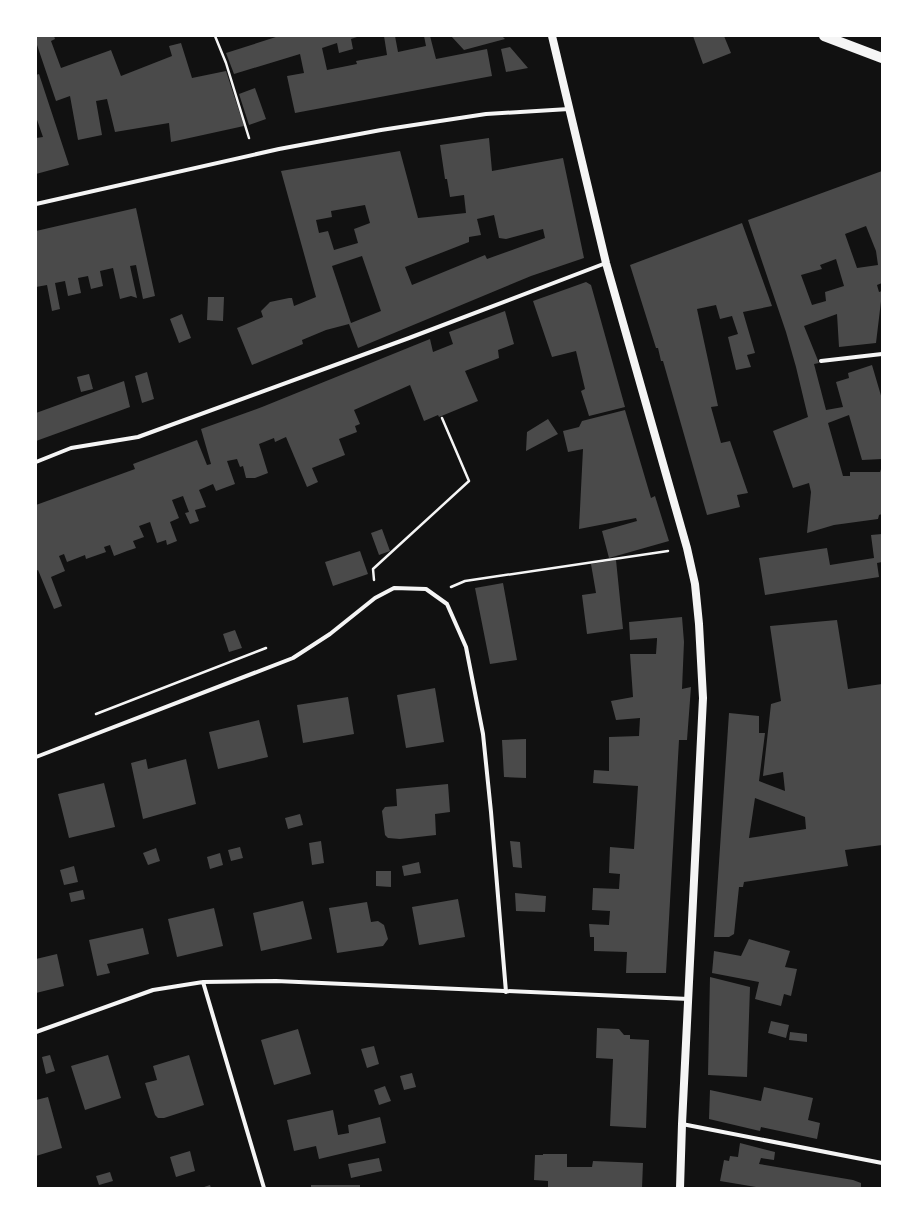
<svg xmlns="http://www.w3.org/2000/svg" width="918" height="1224" viewBox="0 0 918 1224" font-family="'Asap Condensed',sans-serif">
<style>
.building{fill:#4a4a4a;fill-rule:evenodd}
.lines{fill:none;stroke-linecap:round;stroke-linejoin:round}
.path{stroke:#f5f5f5;stroke-width:2.5}
.minor{stroke:#f5f5f5;stroke-width:4}
.secondary{stroke:#f5f5f5;stroke-width:8}
.primary{stroke:#f5f5f5;stroke-width:10}
</style>
<rect width="100%" height="100%" fill="#111"/>
<!-- building -->
<path class="building" d="M 36,36 L 54,36 L 55,39 L 51,41 L 61,68 L 111,50 L 121,76 L 172,56 L 169,46 L 181,43 L 192,78 L 226,71 L 244,126 L 171,142 L 169,123 L 115,132 L 107,99 L 96,101 L 102,135 L 78,140 L 70,96 L 56,101 L 36,42 Z
M 279,36 L 360,36 L 351,39 L 353,49 L 339,53 L 337,43 L 322,48 L 327,70 L 357,64 L 356,61 L 387,55 L 384,36 L 395,36 L 398,52 L 426,46 L 424,36 L 430,36 L 436,59 L 487,49 L 492,76 L 295,113 L 287,76 L 304,73 L 300,54 L 234,74 L 226,53 Z
M 451,36 L 502,36 L 505,39 L 464,50 Z
M 693,36 L 724,36 L 731,53 L 703,64 Z
M 510,47 L 528,68 L 506,72 L 501,49 Z
M 39,74 L 69,165 L 36,174 L 36,138 L 43,137 L 36,117 L 36,75 Z
M 255,88 L 266,119 L 249,125 L 239,94 Z
M 489,138 L 492,171 L 563,158 L 584,258 L 531,276 L 358,348 L 349,324 L 326,330 L 302,340 L 303,344 L 252,365 L 237,328 L 263,317 L 261,311 L 270,302 L 289,298 L 292,298 L 294,306 L 316,297 L 281,171 L 400,151 L 418,218 L 466,213 L 464,195 L 450,197 L 447,179 L 445,179 L 440,145 ZM 365,205 L 370,223 L 354,229 L 358,243 L 334,250 L 328,231 L 319,233 L 316,220 L 332,217 L 331,211 ZM 494,215 L 499,238 L 506,239 L 543,229 L 545,238 L 487,259 L 485,255 L 412,285 L 405,267 L 469,242 L 469,237 L 481,235 L 477,219 ZM 362,256 L 381,311 L 351,323 L 332,266 Z
M 882,171 L 882,283 L 877,285 L 879,292 L 882,291 L 882,293 L 876,343 L 839,347 L 837,314 L 804,326 L 819,363 L 814,364 L 826,410 L 843,407 L 836,382 L 849,378 L 848,373 L 872,365 L 882,399 L 882,459 L 862,460 L 849,415 L 828,423 L 843,476 L 850,476 L 850,472 L 880,472 L 882,466 L 882,514 L 879,515 L 878,519 L 834,525 L 807,533 L 811,492 L 809,483 L 793,488 L 773,431 L 808,417 L 807,413 L 796,367 L 786,332 L 748,220 ZM 866,226 L 876,251 L 878,265 L 857,268 L 845,234 ZM 836,259 L 844,286 L 825,292 L 826,301 L 812,305 L 801,275 L 822,269 L 820,265 Z
M 136,208 L 155,296 L 143,299 L 136,265 L 130,266 L 137,298 L 131,296 L 120,299 L 113,268 L 100,271 L 103,286 L 91,289 L 88,276 L 78,278 L 81,293 L 68,296 L 65,281 L 55,283 L 60,309 L 52,311 L 47,285 L 36,287 L 36,231 Z
M 742,223 L 772,306 L 743,312 L 755,353 L 747,355 L 751,367 L 736,370 L 728,337 L 738,334 L 732,316 L 720,319 L 716,305 L 697,309 L 718,406 L 711,407 L 721,443 L 730,441 L 748,493 L 737,495 L 740,507 L 707,515 L 663,361 L 661,361 L 658,348 L 656,348 L 630,265 Z
M 586,282 L 591,285 L 625,407 L 589,416 L 581,391 L 585,389 L 576,351 L 552,357 L 533,301 Z
M 208,297 L 224,297 L 223,321 L 207,320 Z
M 505,311 L 514,344 L 498,350 L 499,358 L 465,371 L 478,401 L 439,417 L 438,415 L 424,421 L 410,385 L 354,410 L 360,424 L 355,426 L 357,432 L 339,439 L 345,455 L 312,468 L 318,482 L 307,487 L 286,437 L 275,442 L 274,438 L 259,444 L 268,473 L 255,478 L 246,478 L 243,466 L 240,467 L 237,459 L 227,461 L 235,484 L 216,491 L 213,484 L 199,490 L 206,507 L 195,510 L 199,521 L 190,524 L 185,513 L 189,512 L 183,496 L 172,500 L 179,518 L 170,522 L 177,541 L 167,545 L 166,540 L 157,543 L 150,522 L 139,526 L 144,537 L 133,541 L 136,548 L 127,551 L 114,556 L 110,545 L 104,547 L 106,552 L 86,559 L 85,555 L 67,562 L 64,554 L 59,556 L 65,571 L 51,577 L 62,606 L 54,609 L 38,570 L 36,571 L 36,505 L 135,469 L 133,464 L 197,440 L 207,465 L 211,464 L 201,429 L 262,407 L 430,339 L 433,352 L 453,344 L 449,332 Z
M 182,314 L 191,338 L 179,343 L 170,319 Z
M 147,372 L 154,399 L 142,403 L 135,376 Z
M 89,374 L 93,389 L 81,392 L 77,377 Z
M 124,381 L 130,407 L 36,441 L 36,413 Z
M 625,410 L 651,498 L 655,496 L 669,541 L 609,558 L 602,531 L 637,521 L 636,518 L 579,529 L 583,449 L 568,452 L 563,431 L 579,427 L 582,421 Z
M 548,419 L 558,434 L 526,451 L 527,432 Z
M 382,529 L 390,551 L 379,555 L 371,533 Z
M 882,534 L 882,562 L 877,563 L 879,577 L 765,595 L 759,558 L 827,548 L 830,565 L 874,558 L 871,535 Z
M 360,551 L 368,574 L 333,586 L 325,562 Z
M 616,560 L 623,629 L 587,634 L 582,595 L 596,593 L 591,564 Z
M 503,583 L 517,660 L 490,664 L 475,588 Z
M 682,617 L 684,642 L 682,689 L 691,687 L 687,740 L 679,740 L 666,973 L 626,973 L 627,952 L 594,951 L 594,937 L 590,937 L 589,924 L 609,925 L 610,911 L 592,910 L 593,888 L 619,889 L 620,874 L 609,873 L 610,847 L 634,849 L 638,786 L 593,783 L 594,770 L 609,771 L 609,737 L 639,736 L 640,718 L 616,720 L 611,701 L 633,697 L 630,654 L 656,654 L 657,640 L 657,638 L 630,640 L 629,622 Z
M 837,620 L 848,689 L 882,684 L 882,845 L 845,850 L 848,866 L 744,882 L 743,887 L 739,887 L 734,934 L 729,937 L 714,937 L 729,713 L 759,716 L 759,733 L 765,733 L 759,781 L 785,791 L 783,772 L 763,776 L 771,704 L 781,701 L 770,626 ZM 755,798 L 805,817 L 806,829 L 749,838 Z
M 235,630 L 242,648 L 229,652 L 223,634 Z
M 435,688 L 444,742 L 406,748 L 397,695 Z
M 348,697 L 354,734 L 303,743 L 297,705 Z
M 259,720 L 268,757 L 218,769 L 209,732 Z
M 526,739 L 526,778 L 504,777 L 502,740 Z
M 146,759 L 148,769 L 186,759 L 196,804 L 143,819 L 131,763 Z
M 104,783 L 115,827 L 69,838 L 58,794 Z
M 448,784 L 450,812 L 435,814 L 436,835 L 400,839 L 388,838 L 385,835 L 382,811 L 385,807 L 397,806 L 396,789 Z
M 300,814 L 303,825 L 288,829 L 285,818 Z
M 321,841 L 324,863 L 312,865 L 309,843 Z
M 510,841 L 520,842 L 522,868 L 513,867 Z
M 240,847 L 243,858 L 231,861 L 228,850 Z
M 156,848 L 160,861 L 148,865 L 143,853 Z
M 220,853 L 223,865 L 210,869 L 207,857 Z
M 419,862 L 421,873 L 404,876 L 402,866 Z
M 74,866 L 78,882 L 64,885 L 60,870 Z
M 376,871 L 391,871 L 391,887 L 376,886 Z
M 83,890 L 85,899 L 71,902 L 69,893 Z
M 515,893 L 546,896 L 545,912 L 516,911 Z
M 458,899 L 465,937 L 419,945 L 412,907 Z
M 303,901 L 312,939 L 261,951 L 253,913 Z
M 367,902 L 371,922 L 378,921 L 384,925 L 388,939 L 383,946 L 337,953 L 329,908 Z
M 214,908 L 223,946 L 177,957 L 168,919 Z
M 143,928 L 149,954 L 107,964 L 110,973 L 97,976 L 89,940 Z
M 749,939 L 790,951 L 785,967 L 797,969 L 791,996 L 784,994 L 781,1006 L 755,999 L 759,982 L 712,973 L 714,951 L 741,956 Z
M 57,954 L 64,986 L 36,993 L 36,959 Z
M 710,977 L 750,987 L 747,1077 L 708,1075 Z
M 771,1021 L 789,1025 L 786,1038 L 768,1033 Z
M 597,1028 L 619,1029 L 624,1035 L 630,1035 L 630,1039 L 649,1040 L 646,1128 L 610,1126 L 613,1059 L 596,1058 Z
M 298,1029 L 311,1074 L 274,1085 L 261,1040 Z
M 790,1032 L 807,1034 L 807,1042 L 789,1040 Z
M 374,1046 L 379,1064 L 367,1068 L 361,1049 Z
M 50,1055 L 55,1071 L 46,1074 L 42,1057 Z
M 108,1055 L 121,1098 L 85,1110 L 71,1066 Z
M 189,1055 L 204,1105 L 164,1118 L 158,1118 L 155,1115 L 145,1083 L 157,1080 L 153,1066 Z
M 412,1073 L 416,1087 L 404,1090 L 400,1076 Z
M 385,1086 L 391,1101 L 379,1105 L 374,1090 Z
M 764,1087 L 813,1098 L 808,1120 L 820,1123 L 817,1139 L 761,1127 L 760,1131 L 709,1119 L 710,1090 L 761,1101 Z
M 48,1097 L 62,1148 L 36,1156 L 36,1100 Z
M 333,1110 L 338,1135 L 349,1133 L 348,1125 L 380,1117 L 386,1143 L 319,1159 L 316,1146 L 294,1151 L 287,1120 Z
M 740,1143 L 775,1152 L 774,1160 L 761,1158 L 759,1164 L 853,1180 L 861,1183 L 861,1188 L 762,1188 L 720,1181 L 724,1160 L 729,1161 L 730,1156 L 738,1157 Z
M 190,1151 L 195,1171 L 176,1177 L 170,1157 Z
M 543,1154 L 567,1154 L 567,1167 L 592,1167 L 593,1161 L 643,1163 L 642,1188 L 548,1188 L 548,1181 L 534,1180 L 535,1155 L 543,1155 Z
M 379,1158 L 382,1171 L 351,1178 L 348,1164 Z
M 110,1172 L 113,1181 L 99,1185 L 96,1176 Z
M 210,1185 L 211,1188 L 201,1188 Z
M 311,1185 L 360,1185 L 360,1188 L 311,1188 Z"/>
<g class="lines">
<!-- path -->
<path class="path" d="M 215,36 L 226,63 L 249,138
M 374,580 L 373,569 L 469,481 L 442,418
M 451,587 L 465,581 L 668,551
M 96,714 L 266,648"/>
<!-- minor -->
<path class="minor" d="M 36,204 L 279,149 L 381,130 L 486,114 L 569,109
M 821,361 L 882,354
M 36,462 L 71,448 L 138,437 L 409,338 L 606,263
M 36,757 L 293,658 L 330,634 L 375,598 L 394,588 L 426,589 L 447,604 L 466,647 L 483,734 L 491,812 L 506,992
M 203,982 L 264,1188
M 36,1032 L 153,990 L 203,982 L 276,981 L 689,999
M 682,1124 L 882,1163"/>
<!-- secondary -->
<path class="secondary" d="M 552,36 L 606,263 L 687,548 L 695,584 L 699,624 L 703,698 L 682,1124 L 680,1188"/>
<!-- primary -->
<path class="primary" d="M 824,36 L 882,58"/>
</g>
<!-- border -->
<rect width="918" height="1224" fill="none" stroke="#ffffff" stroke-width="74"/>
</svg>
